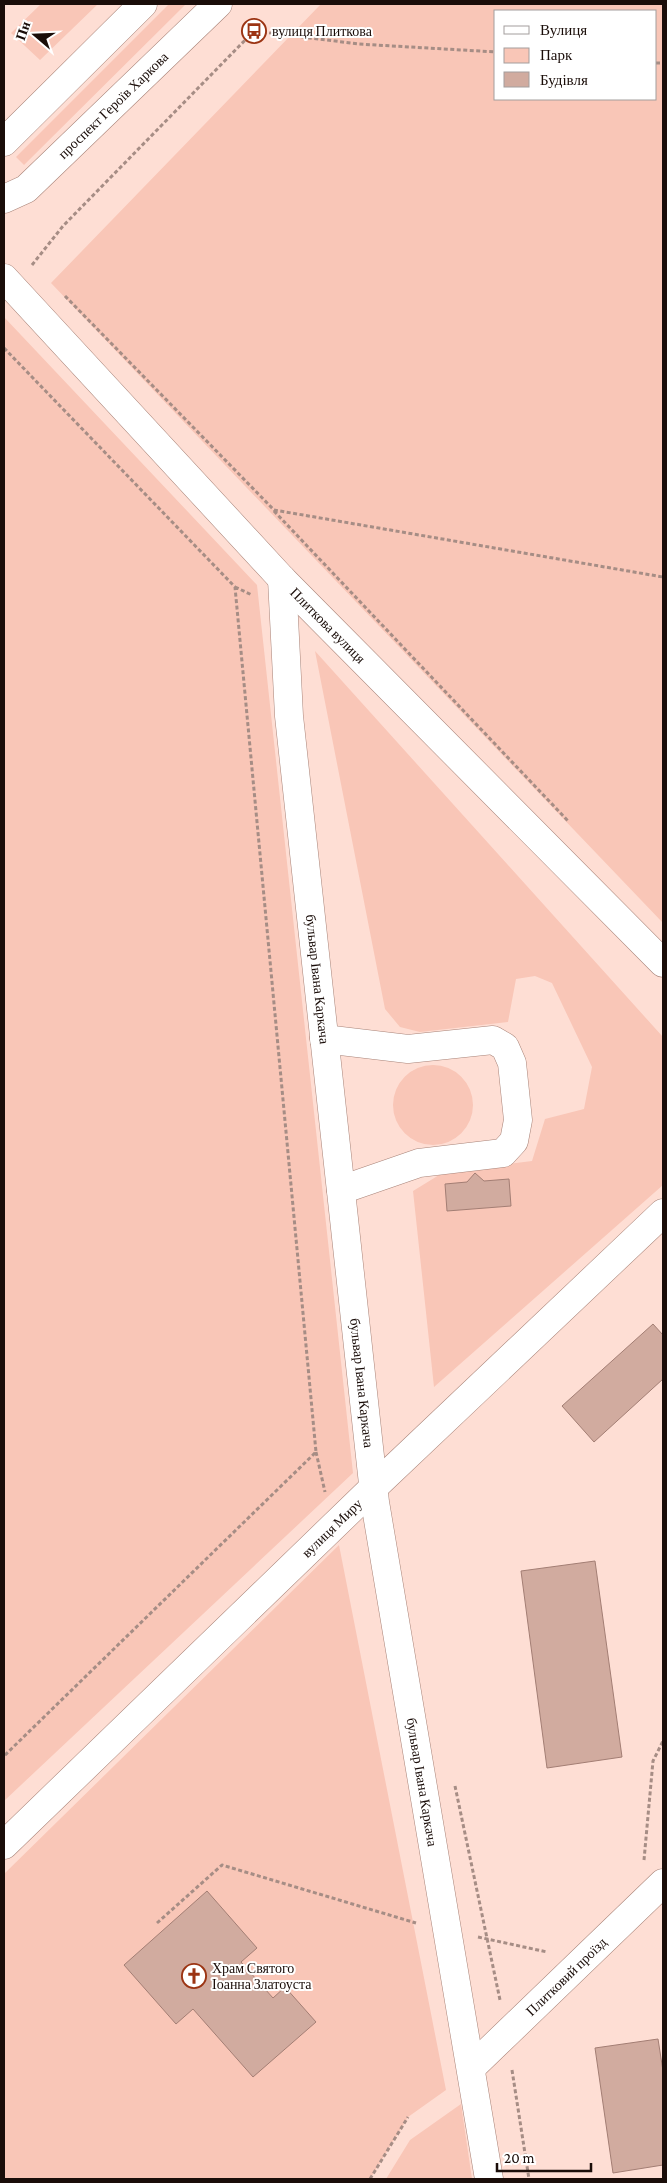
<svg xmlns="http://www.w3.org/2000/svg" width="667" height="2183" viewBox="0 0 667 2183" font-family="'Crimson Pro',serif">
<style>
.green{fill:#f9c6b7;fill-rule:evenodd}
.building{fill:#d1ab9f;stroke:#a37e74}
.lines{fill:none;stroke-linecap:round;stroke-linejoin:round}
.minor-casing{stroke:#a88378;stroke-width:29}
.major-casing{stroke:#a88378;stroke-width:29}
.path{stroke:#a68d85;stroke-width:3;stroke-dasharray:4 2.5;stroke-linecap:butt}
.minor{stroke:#fff;stroke-width:28}
.major{stroke:#fff;stroke-width:28}
.labels{text-anchor:middle;dominant-baseline:central;stroke-width:4;stroke-linejoin:round;paint-order:stroke}
.poi-label{font-size:14px;fill:#1a0d09;stroke:#fff;text-anchor:start}
.street-label{font-size:14px;fill:#1a0d09;stroke:#fff}
</style>
<rect width="100%" height="100%" fill="#feded4"/>
<!-- green -->
<path class="green" d="M 41,4 L 98,4 L 40,60 L 11,33 Z
M 169,4 L 186,4 L 24,165 L 16,157 Z
M 321,4 L 663,4 L 663,923 L 51,283 ZM 656,11 L 656,99 L 496,99 L 496,11 Z
M 4,317 L 257,585 L 353,1473 L 4,1801 Z
M 315,651 L 663,1037 L 663,1185 L 434,1387 L 413,1191 L 444,1172 L 532,1161 L 545,1119 L 584,1109 L 592,1067 L 552,983 L 535,976 L 516,979 L 508,1022 L 420,1032 L 400,1027 L 385,1009 Z
M393 1105a40 40 0 1 1 80 0a40 40 0 1 1-80 0Z
M 339,1545 L 446,2090 L 408,2117 L 370,2179 L 4,2179 L 4,1874 Z
M 461,2104 L 472,2179 L 386,2179 L 410,2140 Z"/>
<!-- building -->
<path class="building" d="M 475,1173 L 484,1181 L 509,1179 L 511,1206 L 447,1211 L 445,1184 L 467,1182 Z
M 653,1324 L 663,1335 L 663,1379 L 594,1442 L 562,1406 Z
M 595,1561 L 622,1757 L 547,1768 L 521,1571 Z
M 207,1891 L 257,1948 L 241,1962 L 273,1998 L 285,1987 L 316,2022 L 253,2077 L 193,2009 L 176,2024 L 124,1965 Z
M 658,2039 L 663,2071 L 663,2165 L 613,2173 L 595,2048 Z"/>
<g class="lines">
<defs>
<g id="minor">
<path id="s1" d="M 4,278 L 282,579 L 663,963"/>
<path id="s2" d="M 282,579 L 289,716 L 375,1502 L 489,2179"/>
<path d="M 324,1039 L 408,1049 L 493,1040 L 505,1047 L 512,1063 L 518,1120 L 514,1141 L 503,1153 L 419,1163 L 341,1190"/>
<path id="s3" d="M 4,1845 L 373,1488 L 663,1213"/>
<path id="s4" d="M 471,2068 L 663,1883"/>
</g>
<g id="major">
<path d="M 4,142 L 143,4"/>
<path id="s5" d="M 4,199 L 26,189 L 218,4"/>
</g>
</defs>
<!-- minor casing -->
<use href="#minor" class="minor-casing"/>
<!-- major casing -->
<use href="#major" class="major-casing"/>
<!-- path -->
<path class="path" d="M 656,63 L 663,63
M 32,265 L 63,226 L 254,31 L 359,44 L 496,52
M 65,296 L 274,510 L 663,577
M 4,348 L 235,587 L 316,1452 L 4,1756
M 274,511 L 569,822
M 235,587 L 252,595
M 316,1452 L 325,1492
M 455,1786 L 500,2000
M 644,1860 L 653,1761 L 663,1741
M 157,1923 L 222,1865 L 416,1923
M 478,1937 L 547,1952
M 512,2070 L 529,2179
M 370,2179 L 408,2117"/>
<!-- minor -->
<use href="#minor" class="minor"/>
<!-- major -->
<use href="#major" class="major"/>
</g>
<!-- icons -->
<defs>
<symbol id="bus-ring" viewBox="-11 -11 22 22"><circle r="9.5" fill="#fff" stroke="#9b3413" stroke-width="1.5"/><path d="M-5-6H5V4H4V6H2V4H-2V6H-4V4H-5ZM-3.5-4V0h7V-4ZM-3.5 1.2v1.5H-2V1.2ZM2 1.2v1.5H3.5V1.2Z" fill="#9b3413"/></symbol>
<symbol id="church-ring" viewBox="-11 -11 22 22"><circle r="9.5" fill="#fff" stroke="#9b3413" stroke-width="1.5"/><path d="M-1.2-6h2.4v3.5h3.3v2.4h-3.3V6h-2.4V-.1h-3.3v-2.4h3.3Z" fill="#9b3413"/></symbol>
</defs>
<g fill-rule="evenodd">
<use href="#bus-ring" x="240" y="17" width="28" height="28"/>
<use href="#church-ring" x="180" y="1962" width="28" height="28"/>
</g>
<g class="labels">
<!-- poi labels -->
<g class="poi-label">
<text x="272" y="31">вулиця Плиткова</text>
<text x="212" y="1968">Храм Святого<tspan x="212" dy="16">Іоанна Златоуста</tspan></text>
</g>
<!-- street labels -->
<g class="street-label">
<text stroke="none"><textPath href="#s5" startOffset="145">проспект Героїв Харкова</textPath></text>
<text stroke="none"><textPath href="#s1" startOffset="475">Плиткова вулиця</textPath></text>
<text stroke="none"><textPath href="#s2" startOffset="402">бульвар Івана Каркача</textPath></text>
<text stroke="none"><textPath href="#s2" startOffset="808">бульвар Івана Каркача</textPath></text>
<text stroke="none"><textPath href="#s3" startOffset="456">вулиця Миру</textPath></text>
<text stroke="none"><textPath href="#s2" startOffset="1212">бульвар Івана Каркача</textPath></text>
<text stroke="none"><textPath href="#s4" startOffset="132">Плитковий проїзд</textPath></text>
</g>
</g>
<!-- border -->
<rect width="667" height="2183" fill="none" stroke="#1a0d09" stroke-width="10"/>
<!-- legend -->
<rect x="494" y="10" width="162" height="90" fill="#ffffff" stroke="#a39e9d"/>
<rect x="504" y="26" width="25" height="8" fill="#ffffff" stroke="#a39e9d"/>
<text x="540" y="35" font-size="15" fill="#1a0d09">Вулиця</text>
<rect x="504" y="48" width="25" height="15" fill="#f9c6b7" stroke="#a39e9d"/>
<text x="540" y="60" font-size="15" fill="#1a0d09">Парк</text>
<rect x="504" y="72" width="25" height="15" fill="#d1ab9f" stroke="#a39e9d"/>
<text x="540" y="85" font-size="15" fill="#1a0d09">Будівля</text>
<!-- north arrow -->
<g transform="translate(35 35) rotate(289)" stroke="#ffffff" stroke-width="4" paint-order="stroke">
<path d="M0-4L9 19L0 12L-9 19Z" fill="#1a0d09"/>
<text y="-8" font-size="14" font-weight="bold" text-anchor="middle" fill="#1a0d09">Пн</text>
</g>
<!-- scale -->
<path d="M497 2163v8h94v-8" fill="none" stroke="#1a0d09" stroke-width="2.5"/>
<text x="504" y="2163" font-size="15" fill="#1a0d09" stroke="#ffffff" stroke-width="4" paint-order="stroke">20 m</text>
</svg>
